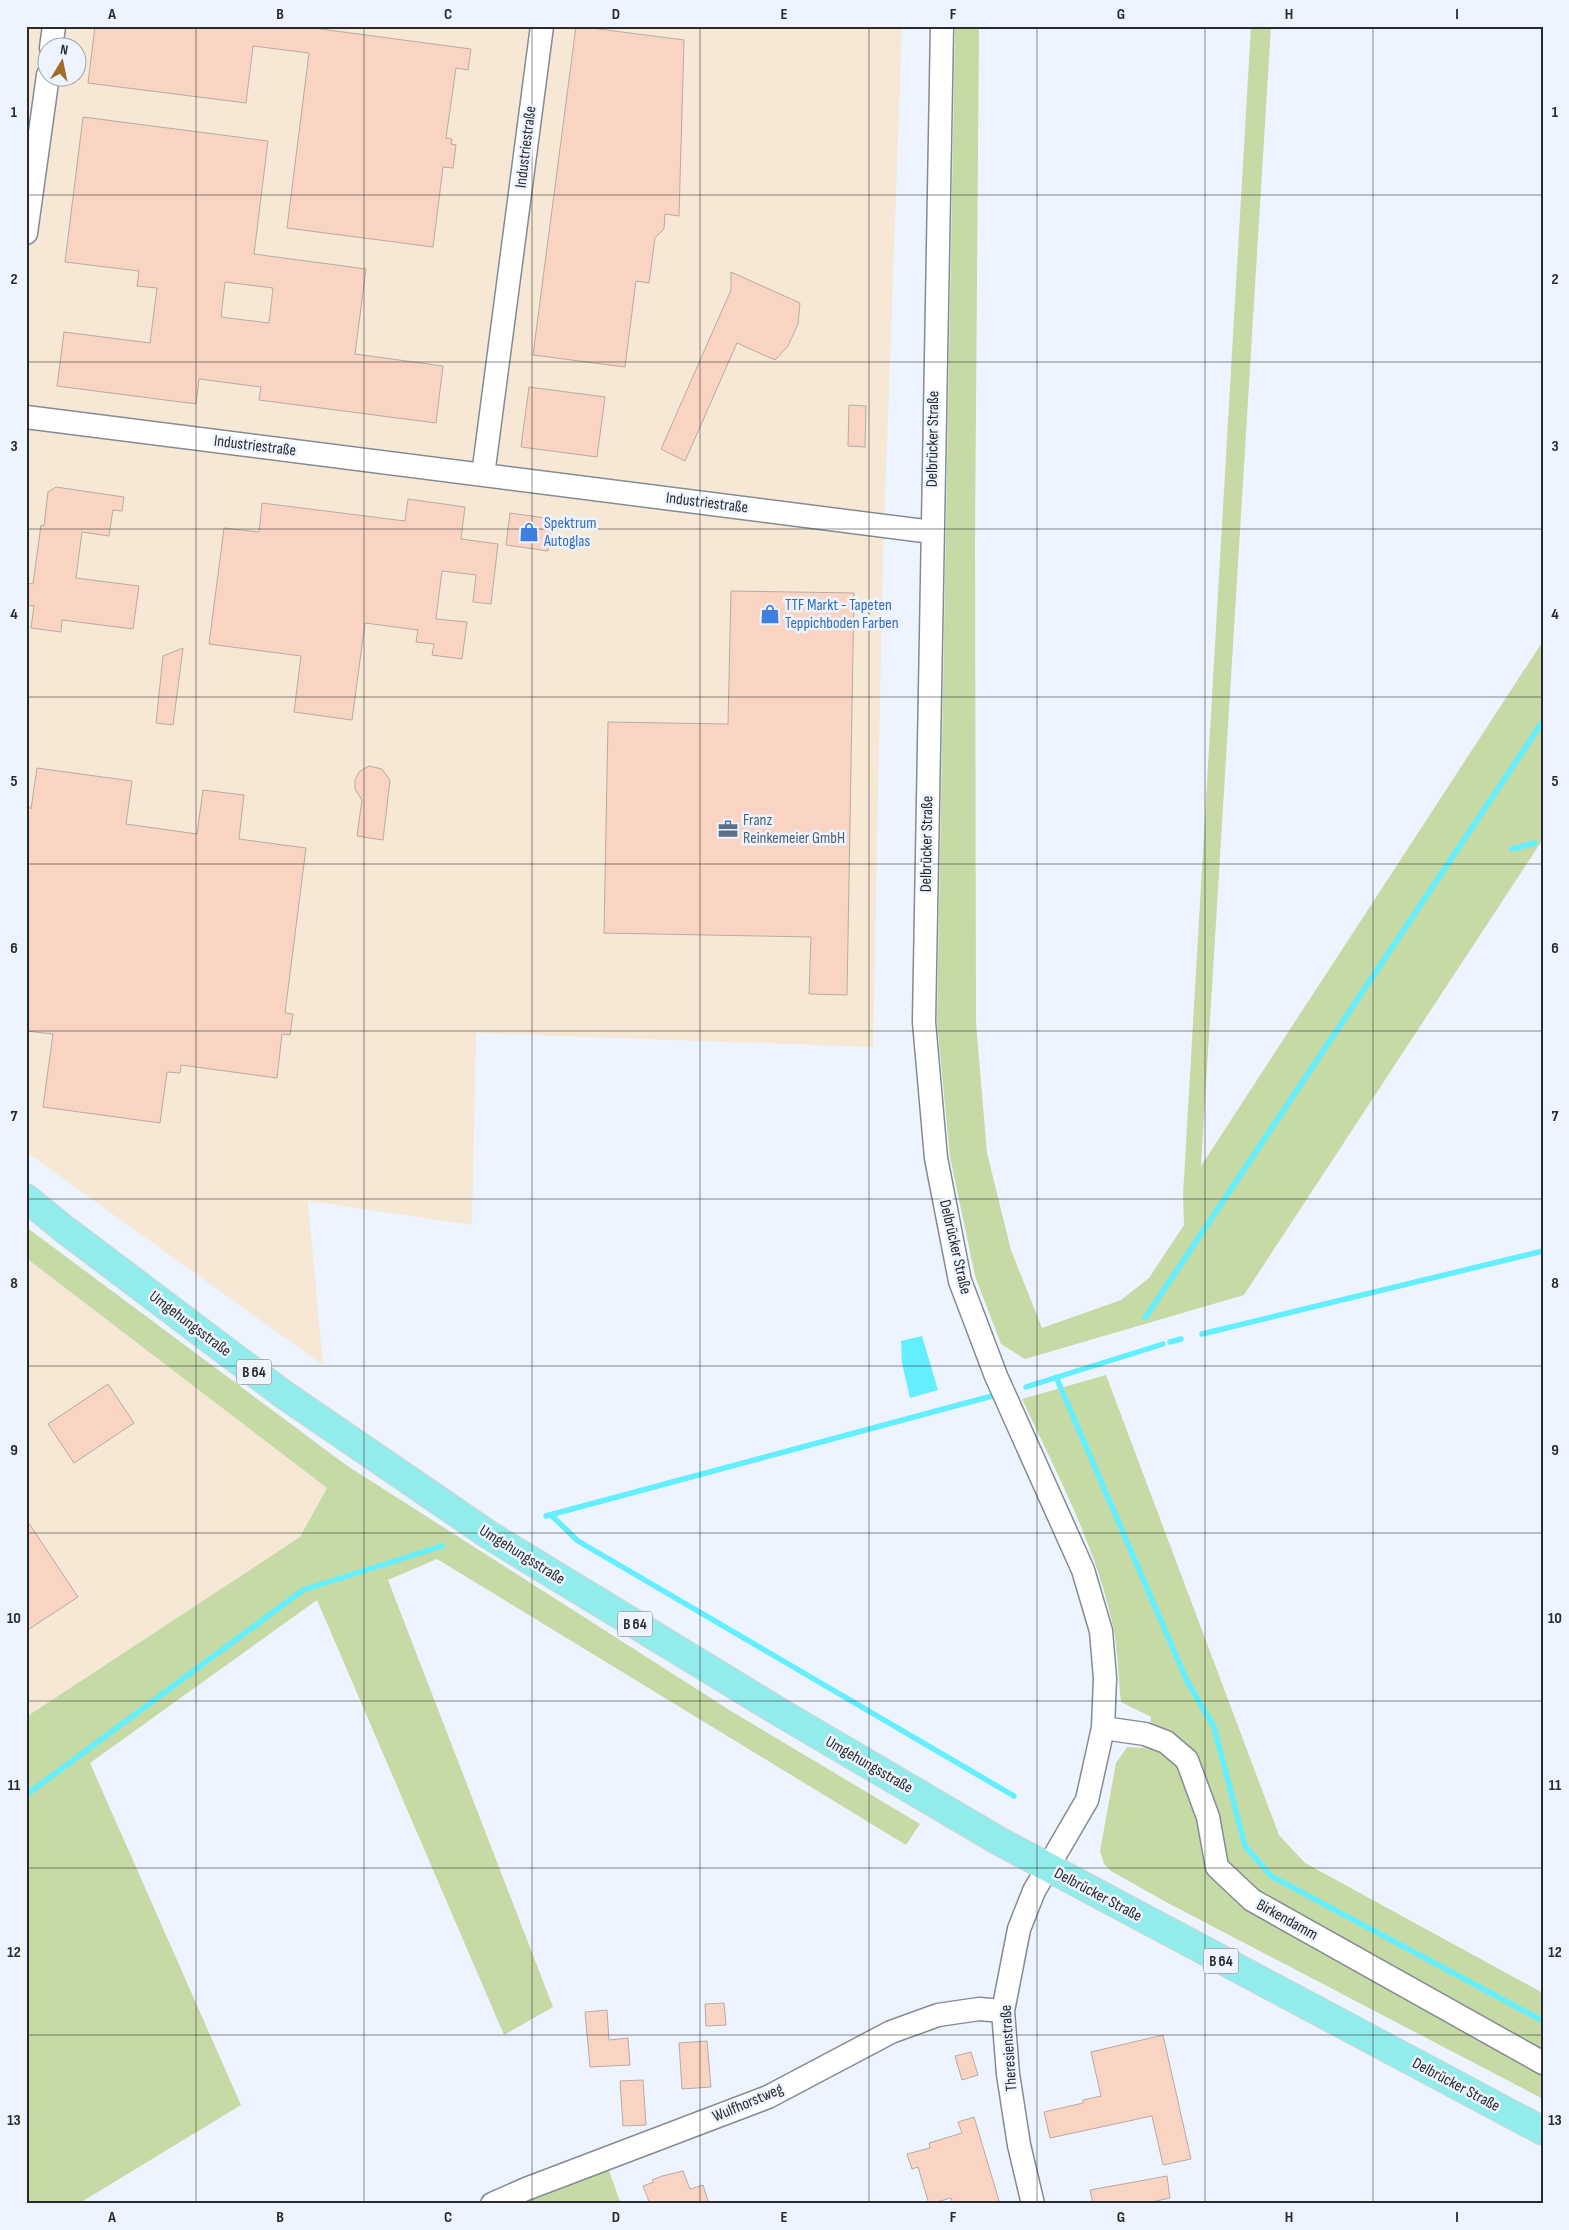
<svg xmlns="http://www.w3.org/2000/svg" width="1569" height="2230" viewBox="0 0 1569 2230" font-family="'Sofia Sans Condensed',sans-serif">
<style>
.industrial{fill:#f6e8d4;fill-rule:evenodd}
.green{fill:#c6daa5}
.water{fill:#63efff}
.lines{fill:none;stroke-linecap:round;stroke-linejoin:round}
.stream{stroke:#63efff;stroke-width:5.5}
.building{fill:#fad4c3;stroke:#b7aba5;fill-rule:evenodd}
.minor-casing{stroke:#858b94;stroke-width:25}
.primary-casing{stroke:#d4d5d5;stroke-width:30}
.minor{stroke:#fff;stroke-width:22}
.primary{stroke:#91eceb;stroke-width:28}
.grid{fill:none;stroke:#282b2e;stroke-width:1;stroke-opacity:0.55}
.labels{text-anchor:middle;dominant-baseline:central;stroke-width:5;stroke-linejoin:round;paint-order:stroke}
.shield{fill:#eef4ff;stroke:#63676d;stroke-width:1}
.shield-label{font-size:15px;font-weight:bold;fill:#282b2e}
.street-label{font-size:16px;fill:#282b2e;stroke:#eef4ff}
.shop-label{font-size:16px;fill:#366cbe;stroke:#eef4ff;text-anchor:start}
.service-label{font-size:16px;fill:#4e5e75;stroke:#eef4ff;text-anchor:start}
.neatline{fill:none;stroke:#282b2e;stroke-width:2}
.grid-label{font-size:16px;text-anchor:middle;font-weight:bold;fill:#282b2e}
</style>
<rect width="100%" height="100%" fill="#eef4ff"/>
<!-- industrial -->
<path class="industrial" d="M 26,26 L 902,26 L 883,556 L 873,1047 L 476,1033 L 472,1225 L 308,1201 L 323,1365 L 26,1152 ZM 48,48 L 78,48 L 78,78 L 48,78 Z
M 26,1258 L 327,1488 L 300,1537 L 26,1717 Z"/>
<!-- green -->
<path class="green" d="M 955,26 L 979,26 L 975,536 L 976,1023 L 987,1153 L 1011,1250 L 1042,1328 L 1121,1300 L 1149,1278 L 1184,1225 L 1183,1195 L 1251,26 L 1271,26 L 1201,1166 L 1543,641 L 1543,839 L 1244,1295 L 1025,1359 L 1001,1344 L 975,1276 L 950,1157 L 937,1022 Z
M 26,1227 L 346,1465 L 731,1711 L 920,1824 L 906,1845 L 437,1559 L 388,1580 L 553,2007 L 504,2035 L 317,1600 L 90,1763 L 241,2105 L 78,2204 L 26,2204 L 26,1717 L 300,1537 L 327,1488 L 26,1258 Z
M 1106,1375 L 1279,1835 L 1305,1863 L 1543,1993 L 1543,2099 L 1166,1902 L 1111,1871 L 1104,1864 L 1100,1851 L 1116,1763 L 1127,1747 L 1148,1748 L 1151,1717 L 1121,1702 C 1118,1677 1118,1650 1113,1626 C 1096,1546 1056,1472 1022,1399 Z
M 608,2168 L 621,2204 L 519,2204 Z"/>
<!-- water -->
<path class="water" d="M 922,1336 L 938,1390 L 910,1398 L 902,1363 L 901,1341 Z"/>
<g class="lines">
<!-- stream -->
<path class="stream" d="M 1512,849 L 1535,843
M 1145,1318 L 1543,721
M 1202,1334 L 1543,1251
M 1170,1342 L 1181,1339
M 1056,1377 L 1187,1681 L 1214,1727 L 1245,1846 L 1271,1876 L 1543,2021
M 1026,1387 L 1163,1344
M 551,1515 L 578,1541 L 1014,1796
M 546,1516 L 992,1396
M 26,1795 L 303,1590 L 442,1546"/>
</g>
<!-- building -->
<path class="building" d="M 95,26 L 238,26 L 255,28 L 255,26 L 298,26 L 471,49 L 468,70 L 456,68 L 446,138 L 452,139 L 451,144 L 456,145 L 453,168 L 443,167 L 433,247 L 287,228 L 309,53 L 253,46 L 246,103 L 88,83 Z
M 576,26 L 684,40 L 679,216 L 665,214 L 664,229 L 655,238 L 649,283 L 636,281 L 625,367 L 533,355 Z
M 83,117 L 268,141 L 254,254 L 366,269 L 355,354 L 443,366 L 436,423 L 259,400 L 261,387 L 199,379 L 196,404 L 57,386 L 64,332 L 150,343 L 157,288 L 137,286 L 139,271 L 65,262 ZM 225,282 L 273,288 L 269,323 L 221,317 Z
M 731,272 L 800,303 L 798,324 L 788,346 L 775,360 L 737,343 L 685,461 L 661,449 L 731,290 Z
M 529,387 L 605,397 L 597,457 L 521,447 Z
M 849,405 L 866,406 L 865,447 L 848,446 Z
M 56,487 L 124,497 L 122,511 L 113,510 L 109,536 L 82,532 L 76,578 L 139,586 L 133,629 L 62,620 L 61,632 L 31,628 L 34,606 L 26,605 L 26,583 L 33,584 L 41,525 L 44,526 L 48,492 Z
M 408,499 L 465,507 L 461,539 L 498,544 L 491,604 L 473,602 L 476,575 L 442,571 L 436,619 L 467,622 L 462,659 L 432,655 L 434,644 L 416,642 L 418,630 L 365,623 L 352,720 L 294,712 L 301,656 L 209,644 L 224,528 L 259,532 L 262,503 L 405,521 Z
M 510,513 L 553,519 L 548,551 L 506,545 Z
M 731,591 L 854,593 L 847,995 L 809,994 L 811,937 L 604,933 L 608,722 L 728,724 Z
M 183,648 L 173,725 L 156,723 L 163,656 Z
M 369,766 L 382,769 L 390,780 L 383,840 L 357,836 L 362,800 L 355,789 L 355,780 L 359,772 Z
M 37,768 L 132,781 L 126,824 L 197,834 L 203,790 L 244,795 L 239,839 L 306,848 L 285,1013 L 293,1014 L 290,1035 L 282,1034 L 277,1078 L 181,1065 L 180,1073 L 167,1072 L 160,1123 L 43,1107 L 53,1034 L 26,1031 L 26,802 L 31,809 Z
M 108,1384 L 134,1423 L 74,1463 L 48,1424 Z
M 26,1519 L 78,1597 L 26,1631 Z
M 724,2003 L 726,2025 L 706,2026 L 705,2004 Z
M 607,2010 L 609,2040 L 628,2038 L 630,2065 L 590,2067 L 585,2012 Z
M 1163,2035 L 1191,2159 L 1163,2165 L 1152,2116 L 1050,2138 L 1044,2112 L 1083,2103 L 1083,2100 L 1101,2096 L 1091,2052 Z
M 707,2041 L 711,2087 L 682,2089 L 679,2043 Z
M 971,2052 L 978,2075 L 962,2080 L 955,2056 Z
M 643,2080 L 646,2125 L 623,2126 L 620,2081 Z
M 974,2117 L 1000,2204 L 953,2204 L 951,2198 L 929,2204 L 918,2167 L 912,2169 L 907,2154 L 930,2148 L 929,2143 L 962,2133 L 958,2122 Z
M 683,2171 L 690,2189 L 703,2185 L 709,2204 L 650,2204 L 643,2186 L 654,2182 L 652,2180 L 662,2176 Z
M 1167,2176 L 1170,2198 L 1142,2204 L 1093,2204 L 1090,2190 Z"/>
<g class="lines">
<defs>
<path id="minor" d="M 942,26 L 924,1022 L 936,1158 L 960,1281 L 996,1376 L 1083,1570 L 1101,1631 L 1105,1678 L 1103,1728 L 1087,1800 L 1034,1891 L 1019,1929 L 1003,2011 L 1008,2074 L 1019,2145 L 1033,2204
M 51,48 L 54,26
M 26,233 L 48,75
M 26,417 L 932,532
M 483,475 L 542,26
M 1103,1728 L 1145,1734 L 1166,1742 L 1187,1760 L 1208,1817 L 1217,1867 L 1252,1900 L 1543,2063
M 492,2204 L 526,2189 L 768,2097 L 891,2032 L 938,2015 L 979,2009 L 1003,2011"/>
<path id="primary" d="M 26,1198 L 64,1229 L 283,1394 L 489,1535 L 781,1713 L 999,1841 L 1543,2131"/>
</defs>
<!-- minor casing -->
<use href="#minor" class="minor-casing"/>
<!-- primary casing -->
<use href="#primary" class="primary-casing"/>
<!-- minor -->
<use href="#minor" class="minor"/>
<!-- primary -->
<use href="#primary" class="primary"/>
</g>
<!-- grid -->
<path class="grid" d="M 196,26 L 196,2204M 364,26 L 364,2204M 532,26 L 532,2204M 700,26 L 700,2204M 869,26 L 869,2204M 1037,26 L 1037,2204M 1205,26 L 1205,2204M 1373,26 L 1373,2204M 26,195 L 1543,195M 26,362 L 1543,362M 26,529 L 1543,529M 26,697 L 1543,697M 26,864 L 1543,864M 26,1031 L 1543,1031M 26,1199 L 1543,1199M 26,1366 L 1543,1366M 26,1533 L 1543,1533M 26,1701 L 1543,1701M 26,1868 L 1543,1868M 26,2035 L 1543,2035"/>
<!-- icons -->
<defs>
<symbol id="shop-bare" viewBox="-9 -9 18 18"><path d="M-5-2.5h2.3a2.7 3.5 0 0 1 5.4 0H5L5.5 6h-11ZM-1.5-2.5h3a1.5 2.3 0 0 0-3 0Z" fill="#3f7fe0" stroke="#eef4ff" stroke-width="2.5" paint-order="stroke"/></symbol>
<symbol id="office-bare" viewBox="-9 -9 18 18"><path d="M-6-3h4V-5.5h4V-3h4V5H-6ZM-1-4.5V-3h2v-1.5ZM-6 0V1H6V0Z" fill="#5c6f8a" stroke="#eef4ff" stroke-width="2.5" paint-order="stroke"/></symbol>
</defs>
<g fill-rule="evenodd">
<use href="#shop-bare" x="515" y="518" width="28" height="28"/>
<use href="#shop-bare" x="756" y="600" width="28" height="28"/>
<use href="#office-bare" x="714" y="815" width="28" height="28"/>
</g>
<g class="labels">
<!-- shield labels -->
<g class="shield">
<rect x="236.5" y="1359.5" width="35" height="25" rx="4"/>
<rect x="617.5" y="1611.5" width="35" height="25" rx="4"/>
<rect x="1203.5" y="1948.5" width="35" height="25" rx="4"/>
</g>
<g class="shield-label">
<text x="254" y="1372">B 64</text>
<text x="635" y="1624">B 64</text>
<text x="1221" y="1961">B 64</text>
</g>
<!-- street labels -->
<g class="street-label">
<text transform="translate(526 147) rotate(-83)">Industriestraße</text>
<text transform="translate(933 439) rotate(-89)">Delbrücker Straße</text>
<text transform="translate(255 446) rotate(7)">Industriestraße</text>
<text transform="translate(707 503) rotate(7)">Industriestraße</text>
<text transform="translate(927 844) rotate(-89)">Delbrücker Straße</text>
<text transform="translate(955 1247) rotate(77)">Delbrücker Straße</text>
<text transform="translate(190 1324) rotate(37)">Umgehungsstraße</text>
<text transform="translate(522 1555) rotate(32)">Umgehungsstraße</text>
<text transform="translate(869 1765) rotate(30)">Umgehungsstraße</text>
<text transform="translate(1098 1895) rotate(28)">Delbrücker Straße</text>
<text transform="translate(1287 1920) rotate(29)">Birkendamm</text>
<text transform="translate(1009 2048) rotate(-94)">Theresienstraße</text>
<text transform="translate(1456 2085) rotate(28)">Delbrücker Straße</text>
<text transform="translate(748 2103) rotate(-23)">Wulfhorstweg</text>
</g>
<!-- shop labels -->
<g class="shop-label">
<text x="544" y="523">Spektrum<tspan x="544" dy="18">Autoglas</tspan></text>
<text x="785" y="605">TTF Markt - Tapeten<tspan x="785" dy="18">Teppichboden Farben</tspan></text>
</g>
<!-- service labels -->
<g class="service-label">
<text x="743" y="820">Franz<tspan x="743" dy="18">Reinkemeier GmbH</tspan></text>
</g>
</g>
<!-- border -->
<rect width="1569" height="2230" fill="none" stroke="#eef4ff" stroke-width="55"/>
<!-- north arrow -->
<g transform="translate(62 62) rotate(10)"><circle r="24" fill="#eef4ff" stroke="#9fa4ab"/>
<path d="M0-4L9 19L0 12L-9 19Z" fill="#a36b28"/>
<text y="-8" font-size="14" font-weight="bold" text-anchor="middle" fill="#282b2e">N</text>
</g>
<rect x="28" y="28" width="1514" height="2174" class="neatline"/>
<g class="grid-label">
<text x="112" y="19">A</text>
<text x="280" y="19">B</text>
<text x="448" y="19">C</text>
<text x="616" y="19">D</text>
<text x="784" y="19">E</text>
<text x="953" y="19">F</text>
<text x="1121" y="19">G</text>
<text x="1289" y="19">H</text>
<text x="1457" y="19">I</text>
<text x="14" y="117">1</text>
<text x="1555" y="117">1</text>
<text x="14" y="284">2</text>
<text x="1555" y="284">2</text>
<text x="14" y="451">3</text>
<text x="1555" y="451">3</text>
<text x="14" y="619">4</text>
<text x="1555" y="619">4</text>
<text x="14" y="786">5</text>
<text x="1555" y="786">5</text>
<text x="14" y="953">6</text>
<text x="1555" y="953">6</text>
<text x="14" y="1121">7</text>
<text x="1555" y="1121">7</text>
<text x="14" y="1288">8</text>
<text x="1555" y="1288">8</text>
<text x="14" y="1455">9</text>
<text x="1555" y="1455">9</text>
<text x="14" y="1623">10</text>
<text x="1555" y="1623">10</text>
<text x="14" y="1790">11</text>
<text x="1555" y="1790">11</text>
<text x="14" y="1957">12</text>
<text x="1555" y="1957">12</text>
<text x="14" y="2125">13</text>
<text x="1555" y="2125">13</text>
<text x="112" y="2222">A</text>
<text x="280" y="2222">B</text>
<text x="448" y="2222">C</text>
<text x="616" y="2222">D</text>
<text x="784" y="2222">E</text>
<text x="953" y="2222">F</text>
<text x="1121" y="2222">G</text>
<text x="1289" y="2222">H</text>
<text x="1457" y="2222">I</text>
</g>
</svg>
